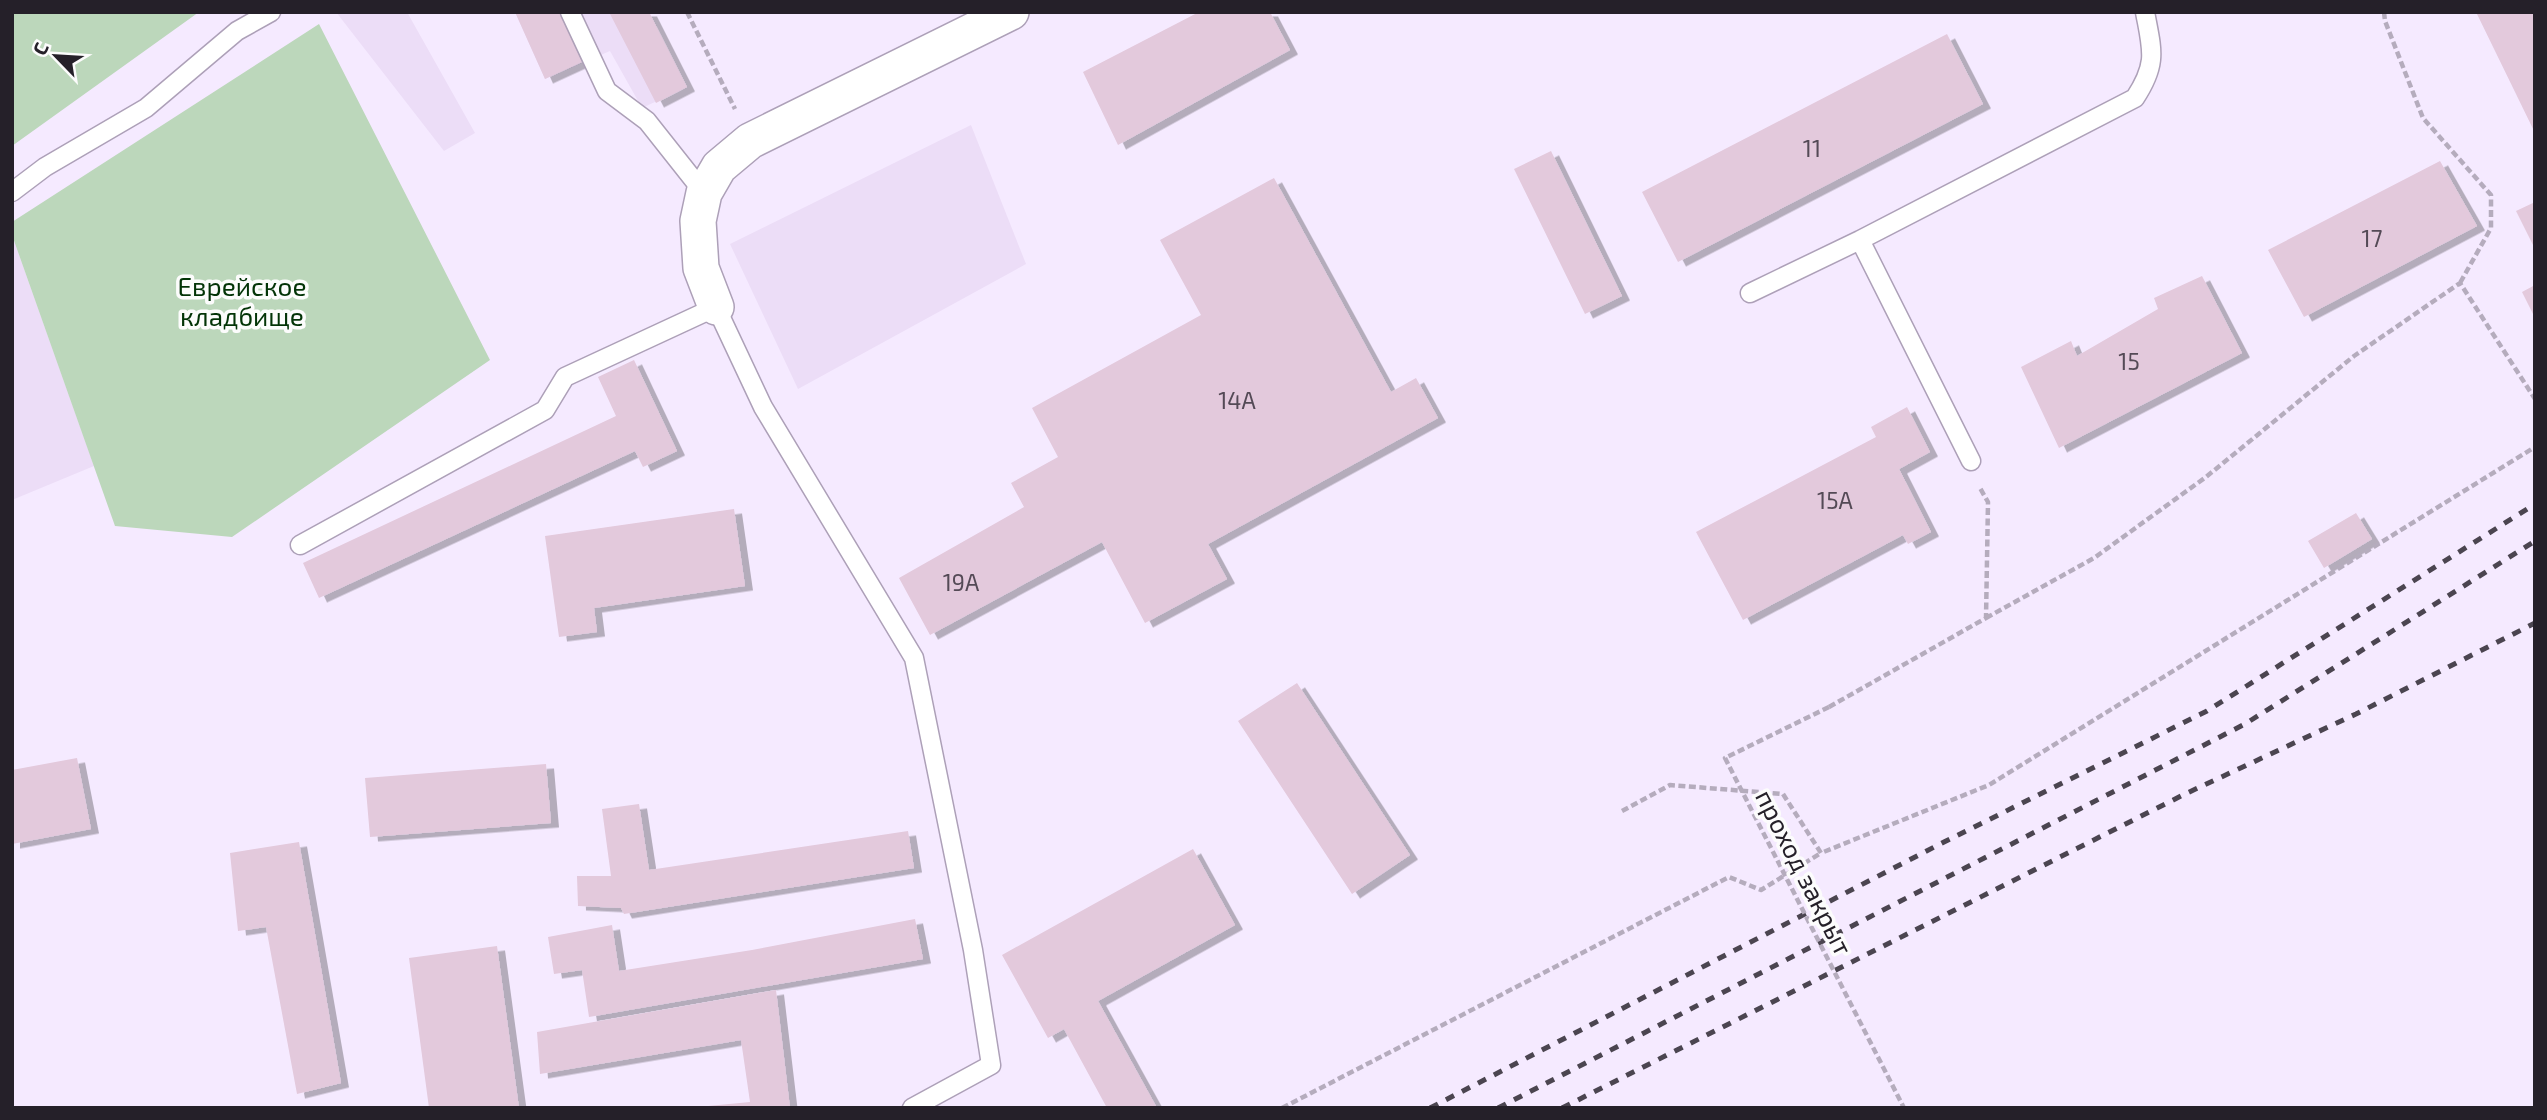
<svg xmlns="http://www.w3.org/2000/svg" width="2547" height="1120" viewBox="0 0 2547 1120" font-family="'Exo 2',sans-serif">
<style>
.built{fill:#ecddf7}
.green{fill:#bcd7bb}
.building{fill:#e3c9dc;filter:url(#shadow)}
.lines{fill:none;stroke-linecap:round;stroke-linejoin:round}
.service-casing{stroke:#ada0b8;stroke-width:21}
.minor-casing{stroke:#ada0b8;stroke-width:38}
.path{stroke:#b5acbd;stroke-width:4.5;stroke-dasharray:7 3.5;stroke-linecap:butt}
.service{stroke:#fff;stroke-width:18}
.minor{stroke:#fff;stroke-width:35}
.rail{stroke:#4b4550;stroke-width:5;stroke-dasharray:9 9;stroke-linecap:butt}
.path-bridge{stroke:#b5acbd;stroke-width:4.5;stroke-dasharray:7 3.5;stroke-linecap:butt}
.labels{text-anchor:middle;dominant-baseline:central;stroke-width:7;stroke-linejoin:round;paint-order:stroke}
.number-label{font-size:23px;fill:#544a56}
.park-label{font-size:26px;fill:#033407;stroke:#fcfcfc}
.street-label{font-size:26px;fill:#252029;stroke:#fcfcfc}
</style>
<defs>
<filter id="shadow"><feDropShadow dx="8" dy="4.5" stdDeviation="0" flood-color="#0004"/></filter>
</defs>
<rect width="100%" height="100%" fill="#f5eaff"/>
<!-- built -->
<path class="built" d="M 336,12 L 407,12 L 475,133 L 444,151 Z
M 515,12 L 649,12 L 687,87 L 642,108 L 610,51 L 545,79 Z
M 971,125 L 1026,264 L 798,389 L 730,244 Z
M 12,235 L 94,466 L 12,500 Z"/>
<!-- green -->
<path class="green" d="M 12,12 L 199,12 L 12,146 Z
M 319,24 L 490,360 L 232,537 L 115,526 L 12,235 L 12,222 Z"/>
<!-- building -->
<path class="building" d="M 515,12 L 559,12 L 582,62 L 545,79 Z
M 609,12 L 649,12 L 687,87 L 656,103 Z
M 1199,12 L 1270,12 L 1290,50 L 1118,145 L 1083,72 Z
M 2476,12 L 2535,12 L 2535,133 Z
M 1947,34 L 1983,104 L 1678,262 L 1642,192 Z
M 1551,151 L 1622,296 L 1585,314 L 1514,169 Z
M 2440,161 L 2477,226 L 2304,317 L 2268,250 Z
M 1274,178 L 1391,392 L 1416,378 L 1438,418 L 1208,544 L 1227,579 L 1145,623 L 1102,542 L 930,635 L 899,578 L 1024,507 L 1011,483 L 1058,457 L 1032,408 L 1201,315 L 1160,240 Z
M 2535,202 L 2535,249 L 2516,211 Z
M 2202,276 L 2242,353 L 2059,448 L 2021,367 L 2071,341 L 2077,356 L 2158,309 L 2154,298 Z
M 2535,285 L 2535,318 L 2522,292 Z
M 634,360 L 677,451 L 643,467 L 635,451 L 319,598 L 303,563 L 616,416 L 598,377 Z
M 1907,407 L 1930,452 L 1899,469 L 1931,532 L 1908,544 L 1903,535 L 1743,620 L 1696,532 L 1876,437 L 1871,427 Z
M 734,509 L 745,586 L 594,608 L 597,632 L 559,637 L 545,536 Z
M 2356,513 L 2372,539 L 2324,568 L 2308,541 Z
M 1297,683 L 1410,855 L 1352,894 L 1238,721 Z
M 77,758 L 91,829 L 12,844 L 12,770 Z
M 546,764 L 551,823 L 370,837 L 365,778 Z
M 639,804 L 649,870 L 908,831 L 914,868 L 624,914 L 621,908 L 578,906 L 577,876 L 611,876 L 602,809 Z
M 299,842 L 341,1083 L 297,1094 L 266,927 L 238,931 L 230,853 Z
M 1193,849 L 1235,925 L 1098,1001 L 1157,1108 L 1107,1108 L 1064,1029 L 1048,1038 L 1002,955 Z
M 915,919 L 923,959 L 589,1017 L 582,970 L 554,974 L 548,937 L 612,925 L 619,971 L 752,950 Z
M 497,946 L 519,1108 L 429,1108 L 409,958 Z
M 776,990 L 790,1108 L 708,1108 L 708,1106 L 750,1102 L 741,1040 L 540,1074 L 537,1032 Z"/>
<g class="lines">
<defs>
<path id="service" d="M 570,12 L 607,91 L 647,121 L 704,193
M 12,192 L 45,167 L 146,108 L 237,31 L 271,12
M 1750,293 L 1860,240
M 1971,461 L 1860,240 L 2135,98 C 2158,63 2152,50 2145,12
M 300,545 L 545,410 L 565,377 L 716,307 L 763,407 L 914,658 L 973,950 L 991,1065 L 912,1108"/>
<path id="minor" d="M 716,307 L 701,268 L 698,221 L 704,193 L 719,167 L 750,141 L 1011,12"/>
</defs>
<!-- service casing -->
<use href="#service" class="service-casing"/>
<!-- minor casing -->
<use href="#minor" class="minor-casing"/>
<!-- path -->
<path class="path" d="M 687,12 L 735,109
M 2384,12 L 2385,21 L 2423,118 L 2491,195 L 2491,228 L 2460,283
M 1986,618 L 2094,558 L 2206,477 L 2354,356 L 2460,283 L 2535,399
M 1829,707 L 1986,618 L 1988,502 L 1980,488
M 1622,811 L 1670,785 L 1783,794 L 1821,853 L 1989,785 L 2535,447
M 1282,1108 L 1729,877 L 1761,890 L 1821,853"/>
<!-- service -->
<use href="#service" class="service"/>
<!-- minor -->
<use href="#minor" class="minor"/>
<!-- rail -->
<path class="rail" d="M 1430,1108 L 1944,842 L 2207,711 L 2535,504
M 1498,1108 L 2245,724 L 2535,541
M 1562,1108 L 2185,794 L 2356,714 L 2535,623"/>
<!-- path-bridge -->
<path class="path-bridge" d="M 1829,707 L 1725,758 L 1904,1108"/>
</g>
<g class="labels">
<!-- number labels -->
<g class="number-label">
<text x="1812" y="148">11</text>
<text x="2372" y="238">17</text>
<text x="2129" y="361">15</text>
<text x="1237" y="400">14А</text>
<text x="1835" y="500">15А</text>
<text x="961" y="582">19А</text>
</g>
<!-- park labels -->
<g class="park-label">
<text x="242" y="285">Еврейское<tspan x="242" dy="30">кладбище</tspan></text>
</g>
<!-- street labels -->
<g class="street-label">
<text transform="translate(1805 872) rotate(63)">проход закрыт</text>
</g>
</g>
<!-- border -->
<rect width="2547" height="1120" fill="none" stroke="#252029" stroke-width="28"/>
<!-- north arrow -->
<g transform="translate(56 56) rotate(295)" stroke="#fcfcfc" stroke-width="5" paint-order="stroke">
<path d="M0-5L12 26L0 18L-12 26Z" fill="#252029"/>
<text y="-10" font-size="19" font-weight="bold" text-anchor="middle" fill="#252029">С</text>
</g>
</svg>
